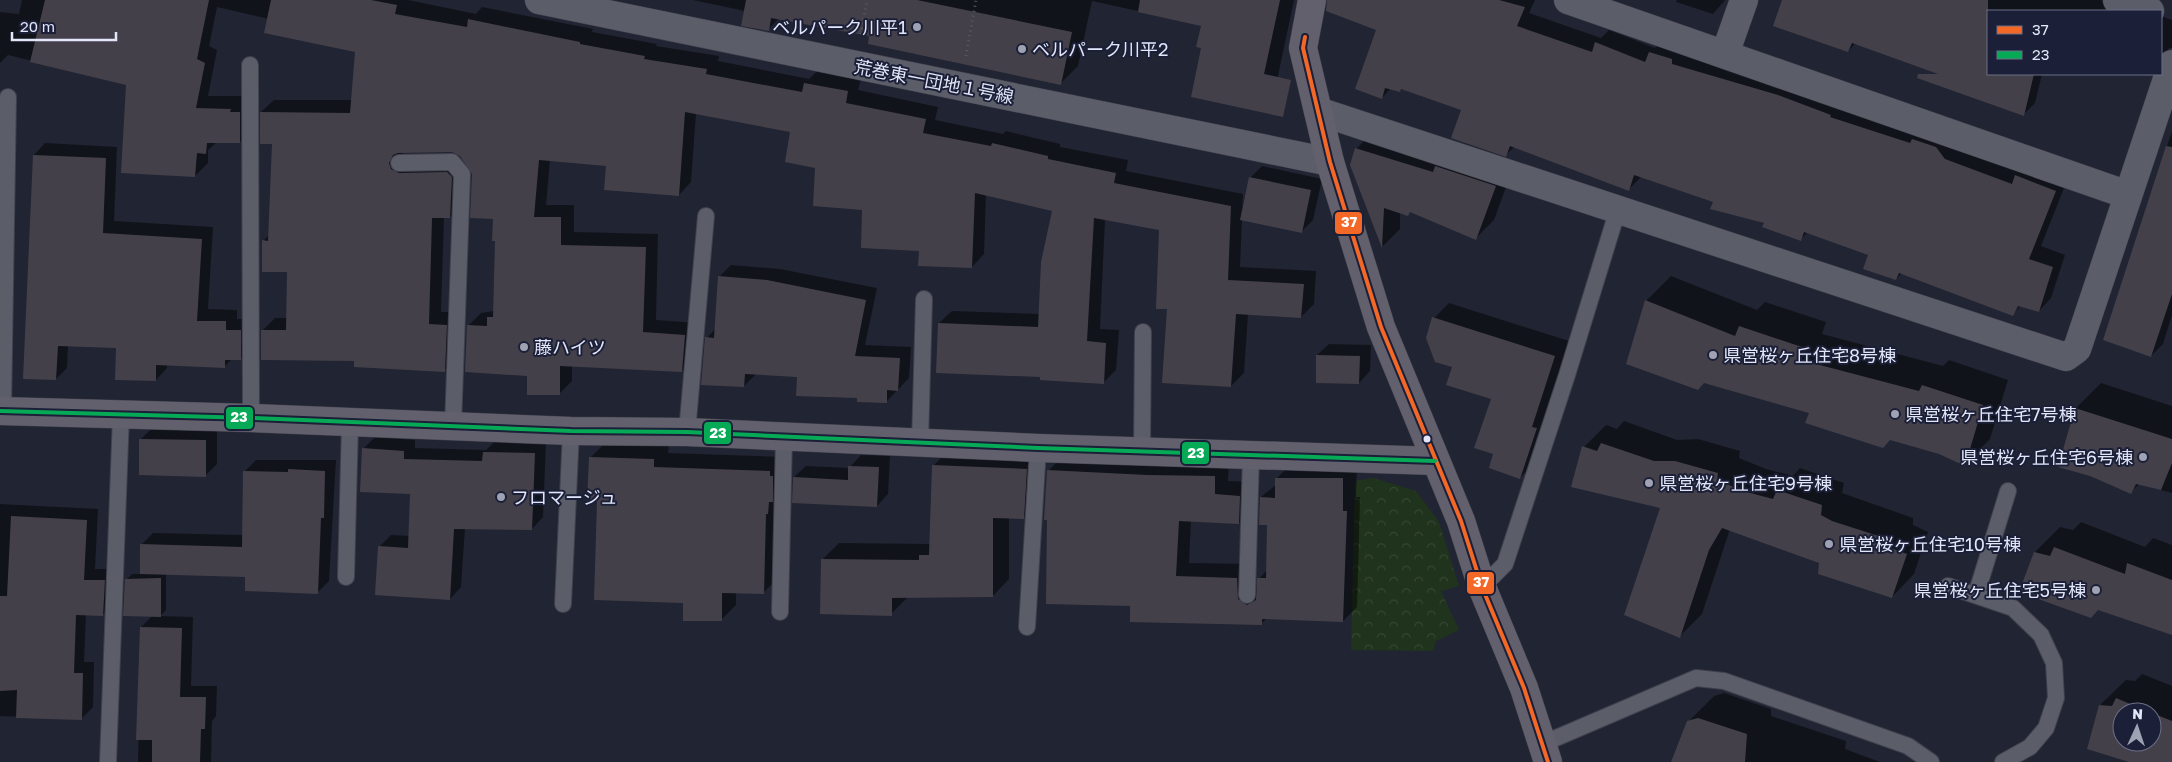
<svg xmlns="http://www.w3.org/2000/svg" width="2172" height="762" viewBox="0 0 2172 762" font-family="'Golos Text','Noto Sans JP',sans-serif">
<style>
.park{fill:url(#park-crowns)}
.shadow{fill:#0007;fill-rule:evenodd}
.building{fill:#444049}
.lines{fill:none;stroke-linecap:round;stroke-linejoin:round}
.lane-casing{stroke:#40414e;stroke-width:18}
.street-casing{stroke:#40414e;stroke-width:29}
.secondary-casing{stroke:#40414e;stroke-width:29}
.path{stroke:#585a65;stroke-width:3;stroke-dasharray:1 4;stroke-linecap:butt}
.lane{stroke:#5b5d69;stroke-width:16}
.street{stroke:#5b5d69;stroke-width:28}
.secondary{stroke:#62606c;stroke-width:28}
.bus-1-casing{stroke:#1b1f38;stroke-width:8}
.bus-2-casing{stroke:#1b1f38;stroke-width:8}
.bus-1{stroke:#f36827;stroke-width:4}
.bus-2{stroke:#06aa56;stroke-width:4}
.poi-dot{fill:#9ea2b3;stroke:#1b1f38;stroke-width:2}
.bus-dot{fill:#e2e6f8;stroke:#1b1f38;stroke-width:2}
.labels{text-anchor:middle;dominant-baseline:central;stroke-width:4;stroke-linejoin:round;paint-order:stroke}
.poi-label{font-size:18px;fill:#e2e6f8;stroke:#1b1f38;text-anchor:start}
.street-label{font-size:18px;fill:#e2e6f8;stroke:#1b1f38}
.line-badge{stroke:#1b1f38;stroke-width:2}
.badge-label{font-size:14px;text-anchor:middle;font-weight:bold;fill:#fff}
</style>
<defs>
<pattern id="park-crowns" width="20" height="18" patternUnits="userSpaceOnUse" patternTransform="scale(1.25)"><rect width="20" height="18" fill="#20331c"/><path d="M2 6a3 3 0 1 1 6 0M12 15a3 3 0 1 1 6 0" fill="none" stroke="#354732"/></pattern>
</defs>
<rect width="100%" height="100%" fill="#212432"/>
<!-- park -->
<path class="park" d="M 1373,478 L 1416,491 L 1439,522 L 1459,586 L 1441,591 L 1459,630 L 1436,641 L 1433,651 L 1351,650 L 1355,481 Z"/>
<!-- shadow -->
<path class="shadow" d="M 22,0 L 408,0 L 476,14 L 482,7 L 593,29 L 592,32 L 657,44 L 656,46 L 719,56 L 718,61 L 809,79 L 818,70 L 861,79 L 858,90 L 938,107 L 935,120 L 1003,134 L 1006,131 L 1060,144 L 1060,147 L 1128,160 L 1126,171 L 1243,194 L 1242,208 L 1250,178 L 1262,166 L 1322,179 L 1313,220 L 1302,231 L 1242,219 L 1240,267 L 1316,271 L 1314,304 L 1301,317 L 1248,314 L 1244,373 L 1231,386 L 1168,308 L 1160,229 L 1105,219 L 1100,329 L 1119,330 L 1116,370 L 1103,383 L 1042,376 L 939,323 L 952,311 L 1040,314 L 1054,210 L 986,194 L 984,254 L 972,267 L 920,250 L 864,209 L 816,167 L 792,131 L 696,113 L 691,182 L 679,195 L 607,165 L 550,160 L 546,205 L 574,205 L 574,232 L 658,234 L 656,320 L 698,323 L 695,358 L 682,371 L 572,366 L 572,381 L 559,394 L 529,375 L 468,326 L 481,313 L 494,311 L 496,239 L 494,218 L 473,173 L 461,155 L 452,151 L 402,152 L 403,156 L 460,160 L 463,204 L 450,217 L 444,217 L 441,312 L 459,312 L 457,357 L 444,370 L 355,359 L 262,331 L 275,318 L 288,318 L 288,271 L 263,241 L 269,235 L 273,143 L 261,112 L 274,100 L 353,100 L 356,51 L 269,19 L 217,7 L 209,46 L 217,50 L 208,96 L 243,96 L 253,129 L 240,142 L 217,142 L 208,150 L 208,163 L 195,176 L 127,84 L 8,55 L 0,63 L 0,12 L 19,14 Z
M 693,0 L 1294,0 L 1275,90 L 1202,47 L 1202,25 L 1092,1 L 1078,66 L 1060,84 L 871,35 L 779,18 L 768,30 L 745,11 Z
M 1342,0 L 1535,0 L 1529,13 L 1601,38 L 1609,30 L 1655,48 L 1663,40 L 2068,178 L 2041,246 L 2065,255 L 2051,298 L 2039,311 L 2021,305 L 2013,314 L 1902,273 L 1896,279 L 1870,254 L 1808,232 L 1800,240 L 1715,201 L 1642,176 L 1628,190 L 1514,147 L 1506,155 L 1462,110 L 1403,88 L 1400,91 L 1391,88 L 1382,98 L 1377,29 Z
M 1677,0 L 1725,0 L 1713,14 L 1676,2 Z
M 1783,0 L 2114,0 L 2146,11 L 1988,11 L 1988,74 L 2042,74 L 2035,103 L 2024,114 L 1962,79 L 1856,43 L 1848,51 Z
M 2161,16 L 2172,20 L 2172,48 L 2169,48 L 2161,61 Z
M 1374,131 L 1513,168 L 1494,220 L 1476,238 L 1411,211 L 1408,214 L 1400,212 L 1400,229 L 1383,246 L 1351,165 L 1356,149 Z
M 2172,131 L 2172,315 L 2163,344 L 2151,356 L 2104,339 Z
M 45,143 L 117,147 L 114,221 L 213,227 L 208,309 L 237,310 L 237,319 L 252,319 L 252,347 L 240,359 L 232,359 L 225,366 L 167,365 L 167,368 L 156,380 L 117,347 L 68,345 L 67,368 L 56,379 L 34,155 Z
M 731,265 L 780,269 L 877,288 L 865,345 L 911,347 L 909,378 L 886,402 L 858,397 L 798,376 L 756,374 L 744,386 L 707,338 L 716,328 L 719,277 Z
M 1671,276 L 1757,310 L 1765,302 L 1826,322 L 1822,334 L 1943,366 L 1949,360 L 2008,380 L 1990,439 L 1965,464 L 1939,453 L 1810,413 L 1646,301 Z
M 1449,303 L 1569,341 L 1535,462 L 1520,478 L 1495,453 L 1492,398 L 1454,366 L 1434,318 Z
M 1329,344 L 1371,345 L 1370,371 L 1359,383 L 1317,355 Z
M 2101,383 L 2172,406 L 2172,493 L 2139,484 L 2130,493 L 2076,408 Z
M 1624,421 L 1677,440 L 1698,439 L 1740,451 L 1739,458 L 1766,469 L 1793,476 L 1800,468 L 1844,483 L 1842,493 L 1913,518 L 1913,525 L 1928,532 L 1914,574 L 1892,597 L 1820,563 L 1730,529 L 1702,614 L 1680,636 L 1662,507 L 1584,447 L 1606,425 L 1617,429 Z
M 152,428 L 217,429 L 217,464 L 205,476 L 140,440 Z
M 375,437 L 415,440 L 415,448 L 486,450 L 496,440 L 546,442 L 543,517 L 532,529 L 465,528 L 461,587 L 450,599 L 379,547 L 391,535 L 410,536 L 411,493 L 363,449 Z
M 605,443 L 669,444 L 668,453 L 784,457 L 778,578 L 763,593 L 736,592 L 736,605 L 721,620 L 684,602 L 599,501 L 590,458 Z
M 950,449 L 1043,453 L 1040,501 L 1023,518 L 1009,517 L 1009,579 L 993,596 L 908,597 L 891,614 L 822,560 L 839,543 L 930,544 L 933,466 Z
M 861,455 L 890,456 L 888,494 L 877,506 L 794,477 L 806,466 L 849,468 Z
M 1062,457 L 1229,462 L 1228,481 L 1253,482 L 1252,509 L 1239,523 L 1191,520 L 1189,563 L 1251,564 L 1251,585 L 1258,589 L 1259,579 L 1267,570 L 1268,524 L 1261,497 L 1277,484 L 1277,478 L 1291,464 L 1357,465 L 1356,497 L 1360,497 L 1357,607 L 1343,621 L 1267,618 L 1262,623 L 1131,605 L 1048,471 Z
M 256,460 L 336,460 L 329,581 L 318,592 L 247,576 L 166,574 L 166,610 L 160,616 L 193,617 L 191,686 L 217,686 L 216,716 L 212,721 L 211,762 L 138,762 L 141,627 L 153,615 L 126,580 L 132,574 L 141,574 L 142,544 L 153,533 L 243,535 L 244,472 Z
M 0,504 L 98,509 L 95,569 L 116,569 L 114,603 L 103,614 L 86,614 L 84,662 L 94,662 L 93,707 L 81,719 L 0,716 Z
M 2081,522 L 2145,547 L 2153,538 L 2172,545 L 2172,629 L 2099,609 L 2035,552 L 2060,527 L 2073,530 Z
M 2142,674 L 2172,686 L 2172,762 L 2133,762 L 2100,705 L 2126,680 L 2135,681 ZM 2122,712 L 2152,712 L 2152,742 L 2122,742 Z
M 1724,693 L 1771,709 L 1771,716 L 1846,741 L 1845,749 L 1880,762 L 1672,762 L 1688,722 L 1714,696 Z"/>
<!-- building -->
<path class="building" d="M 45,0 L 209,0 L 197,59 L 205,63 L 196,108 L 231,109 L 230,112 L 240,112 L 240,143 L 207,143 L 206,154 L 197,153 L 195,177 L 121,173 L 126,85 L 30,62 Z
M 271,0 L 371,0 L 397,5 L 395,14 L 467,27 L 468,19 L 580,42 L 580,44 L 645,56 L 644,59 L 707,69 L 706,74 L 802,92 L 804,83 L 848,91 L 846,103 L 926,119 L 923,133 L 991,146 L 992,143 L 1048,156 L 1048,159 L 1116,173 L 1114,183 L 1231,206 L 1228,280 L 1304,284 L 1301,318 L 1236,314 L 1231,387 L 1162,383 L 1167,309 L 1156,309 L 1159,230 L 1094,218 L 1087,341 L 1106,343 L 1104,384 L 1040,380 L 1040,377 L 936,373 L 938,323 L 1038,327 L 1041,262 L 1052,211 L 975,193 L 972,268 L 918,266 L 919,251 L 861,248 L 862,210 L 813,206 L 815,168 L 785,162 L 790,132 L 685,112 L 679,196 L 604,190 L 606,166 L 539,160 L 534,217 L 561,217 L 561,245 L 646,247 L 643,332 L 685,335 L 682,372 L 560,366 L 560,395 L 527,395 L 527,376 L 465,372 L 467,325 L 487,326 L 487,317 L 493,317 L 495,241 L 492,241 L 493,219 L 470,218 L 472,174 L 460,156 L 452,152 L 398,153 L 393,155 L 389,163 L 391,169 L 399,173 L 447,172 L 452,177 L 450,218 L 432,218 L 429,324 L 447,325 L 445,372 L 354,367 L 354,361 L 261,360 L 261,330 L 286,330 L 287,272 L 262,272 L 262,240 L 268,241 L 272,144 L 260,144 L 260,112 L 350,113 L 355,52 L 264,33 Z
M 746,0 L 917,0 L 1072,32 L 1061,85 L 868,44 L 869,36 L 771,18 L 769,31 L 741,26 Z
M 1140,0 L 1280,0 L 1264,74 L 1291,80 L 1283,117 L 1191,97 L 1201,48 L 1196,47 L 1201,26 L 1138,12 Z
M 1327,0 L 1499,0 L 1525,7 L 1517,26 L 1592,52 L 1595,42 L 1645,62 L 1649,52 L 1672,59 L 1672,64 L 1778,95 L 1831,115 L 1830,117 L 1910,143 L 1912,139 L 1936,147 L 1945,159 L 2012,184 L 2015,175 L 2056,191 L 2029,259 L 2053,267 L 2039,312 L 2018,306 L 2013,316 L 1899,273 L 1896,280 L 1863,269 L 1868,255 L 1804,232 L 1801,241 L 1762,227 L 1764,223 L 1710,209 L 1713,202 L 1634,175 L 1629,191 L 1510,146 L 1506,157 L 1451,138 L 1461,110 L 1401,89 L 1400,92 L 1385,88 L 1382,99 L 1355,89 L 1376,30 L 1326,11 Z
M 1782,0 L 1988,0 L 1988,74 L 2034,74 L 2024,116 L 1917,78 L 1918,74 L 1938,74 L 1852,43 L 1848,52 L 1773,26 Z
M 2166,146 L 2172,147 L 2172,294 L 2151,357 L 2103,340 Z
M 1355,148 L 1433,172 L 1435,166 L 1496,186 L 1476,240 L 1410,212 L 1408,216 L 1384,208 L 1382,248 L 1350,165 Z
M 33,155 L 106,158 L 103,233 L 202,239 L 197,321 L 226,321 L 226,330 L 241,330 L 241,360 L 225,360 L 225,368 L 156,365 L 156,381 L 115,380 L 116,348 L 58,346 L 56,380 L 23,379 Z
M 1249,177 L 1311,190 L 1302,233 L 1240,220 Z
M 718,276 L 767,280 L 866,300 L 855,356 L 900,358 L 898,391 L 887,390 L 887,403 L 857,402 L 857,398 L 796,396 L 797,377 L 745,374 L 744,387 L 701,385 L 705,337 L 714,338 Z
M 1645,300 L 1735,336 L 1739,326 L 1802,347 L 1797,359 L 1919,391 L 1922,385 L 1983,405 L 1965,466 L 1939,454 L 1890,440 L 1883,448 L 1805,423 L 1809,413 L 1704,383 L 1698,390 L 1626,364 Z
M 1432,317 L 1555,356 L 1532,427 L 1537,428 L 1520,479 L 1489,468 L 1493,454 L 1474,448 L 1491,399 L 1446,385 L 1452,367 L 1435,362 L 1426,338 Z
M 1316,355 L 1360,356 L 1359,384 L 1316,383 Z
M 2075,408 L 2172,439 L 2172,463 L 2161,490 L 2136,484 L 2131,494 L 2090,476 L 2058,467 Z
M 139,439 L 206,440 L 206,477 L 139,475 Z
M 1601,443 L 1654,461 L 1675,461 L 1718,473 L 1717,480 L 1743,491 L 1773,499 L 1777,490 L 1822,505 L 1821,515 L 1832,521 L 1891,540 L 1891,548 L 1907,554 L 1892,598 L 1818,574 L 1819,563 L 1722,528 L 1709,550 L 1680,638 L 1624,615 L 1660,508 L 1571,487 L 1582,446 L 1597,451 Z
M 362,448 L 404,451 L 404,459 L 482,461 L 483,452 L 535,453 L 532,530 L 454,529 L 450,600 L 375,595 L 378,546 L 408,548 L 410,494 L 360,492 Z
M 589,457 L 654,459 L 654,467 L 770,471 L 770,476 L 773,476 L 773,502 L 769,502 L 768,514 L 766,514 L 764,594 L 722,593 L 722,621 L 683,621 L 683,603 L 594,600 L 597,502 L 587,502 Z
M 932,465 L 1027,469 L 1024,519 L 993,518 L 993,597 L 892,598 L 892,616 L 820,614 L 821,559 L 919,560 L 919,555 L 929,555 Z
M 848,466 L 879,467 L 877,507 L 792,503 L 793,477 L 848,480 Z
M 288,469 L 325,471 L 324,518 L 321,518 L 318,594 L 245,591 L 245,577 L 140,574 L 140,544 L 242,547 L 243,471 L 288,472 Z
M 1047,470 L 1147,475 L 1215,476 L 1215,494 L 1240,496 L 1239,524 L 1179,521 L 1176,576 L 1237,578 L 1238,599 L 1247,605 L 1256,600 L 1257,578 L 1266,578 L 1267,525 L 1259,525 L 1260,497 L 1275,498 L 1275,478 L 1343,478 L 1343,511 L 1347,511 L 1343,622 L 1262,619 L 1262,625 L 1130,622 L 1130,606 L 1046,604 L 1047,520 L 1044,520 Z
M 11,516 L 87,520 L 84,580 L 105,580 L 103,616 L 76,615 L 74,673 L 83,673 L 82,720 L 16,718 L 17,690 L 0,691 L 0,596 L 7,596 Z
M 2054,547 L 2125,574 L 2127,563 L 2172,580 L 2172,635 L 2098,610 L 2091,618 L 2019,592 L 2034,552 L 2050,556 Z
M 161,578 L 161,617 L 123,616 L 125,579 Z
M 140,627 L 182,628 L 180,697 L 206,697 L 205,729 L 201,729 L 200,762 L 152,762 L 152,740 L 136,740 Z
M 2116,698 L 2149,712 L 2122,712 L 2122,742 L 2152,742 L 2152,713 L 2172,721 L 2172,762 L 2129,762 L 2087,749 L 2099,705 L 2112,706 Z
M 1698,718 L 1747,734 L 1745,762 L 1671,762 L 1687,721 Z"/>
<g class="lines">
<defs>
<path id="lane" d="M 250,65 L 251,418
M 399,163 L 452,162 L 462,174 L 453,427
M 3,411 L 8,97
M 687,432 L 706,216
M 920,443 L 924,299
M 1142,450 L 1143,332
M 346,577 L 350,423
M 1948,586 L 2013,608 L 2041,635 L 2054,663 L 2056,698 L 2046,728 L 2030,747 L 2003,762
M 1482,587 L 1505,564 L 1567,375 L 1618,209
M 1247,595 L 1251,455
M 1976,595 L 2008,491
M 563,604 L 571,431
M 780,612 L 784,438
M 1027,627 L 1038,448
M 1542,744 L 1696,678 L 1724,681 L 1908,746 L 1931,762
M 108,762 L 121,415"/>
<path id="street" d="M 539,0 L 1330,162
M 1568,0 L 2128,195
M 2117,0 L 2150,11
M 1725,54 L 1744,0
M 1318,111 L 2066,357 L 2077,349 L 2172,64"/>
<path id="secondary" d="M 1312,0 L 1303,48 L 1330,162 L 1381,327 L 1461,521 L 1482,587 L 1524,688 L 1548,762
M 0,411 L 251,418 L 571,431 L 687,432 L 1038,448 L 1435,461"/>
</defs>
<!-- lane casing -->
<use href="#lane" class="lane-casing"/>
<!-- street casing -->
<use href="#street" class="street-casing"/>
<!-- secondary casing -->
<use href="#secondary" class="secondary-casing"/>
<!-- path -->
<path class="path" d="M 861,34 L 867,0
M 966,56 L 976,0"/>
<!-- lane -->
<use href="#lane" class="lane"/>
<!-- street -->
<use href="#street" class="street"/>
<!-- secondary -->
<use href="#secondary" class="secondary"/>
<defs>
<path id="bus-1" d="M 1305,37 L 1303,48 L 1330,162 L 1381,327 L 1461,521 L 1482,587 L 1524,688 L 1548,762"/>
<path id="bus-2" d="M 0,411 L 251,418 L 571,431 L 687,432 L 1038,448 L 1435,461"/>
</defs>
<!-- bus-1 casing -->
<use href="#bus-1" class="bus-1-casing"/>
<!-- bus-2 casing -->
<use href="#bus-2" class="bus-2-casing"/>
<!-- bus-1 -->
<use href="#bus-1" class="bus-1"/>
<!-- bus-2 -->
<use href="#bus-2" class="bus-2"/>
</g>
<!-- markers -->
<g class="poi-dot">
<circle cx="917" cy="27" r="5"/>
<circle cx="1022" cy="49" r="5"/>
<circle cx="524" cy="347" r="5"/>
<circle cx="1713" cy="355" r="5"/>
<circle cx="1895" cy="414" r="5"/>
<circle cx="2143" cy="457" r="5"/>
<circle cx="1649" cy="483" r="5"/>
<circle cx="501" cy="497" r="5"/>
<circle cx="1829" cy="544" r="5"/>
<circle cx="2096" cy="590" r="5"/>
</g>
<circle class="bus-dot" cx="1427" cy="439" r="4.5"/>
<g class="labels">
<!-- poi labels -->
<g class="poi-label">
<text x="907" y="27" text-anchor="end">ベルパーク川平1</text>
<text x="1032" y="49">ベルパーク川平2</text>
<text x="534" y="347">藤ハイツ</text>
<text x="1723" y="355">県営桜ヶ丘住宅8号棟</text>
<text x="1905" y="414">県営桜ヶ丘住宅7号棟</text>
<text x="2133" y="457" text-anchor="end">県営桜ヶ丘住宅6号棟</text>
<text x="1659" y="483">県営桜ヶ丘住宅9号棟</text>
<text x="511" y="497">フロマージュ</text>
<text x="1839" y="544">県営桜ヶ丘住宅10号棟</text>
<text x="2086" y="590" text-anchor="end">県営桜ヶ丘住宅5号棟</text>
</g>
<!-- street labels -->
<g class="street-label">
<text transform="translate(934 81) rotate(11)">荒巻東一団地１号線</text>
</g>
</g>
<g class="line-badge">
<rect x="1334" y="211" width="29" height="24" rx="5" fill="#f36827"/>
<rect x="225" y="406" width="29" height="24" rx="5" fill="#06aa56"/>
<rect x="703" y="421" width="29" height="24" rx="5" fill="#06aa56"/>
<rect x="1181" y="441" width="29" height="24" rx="5" fill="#06aa56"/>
<rect x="1466" y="571" width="29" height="24" rx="5" fill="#f36827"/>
</g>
<g class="badge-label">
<text x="1349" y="227">37</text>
<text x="239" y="422">23</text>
<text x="718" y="438">23</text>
<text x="1196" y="458">23</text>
<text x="1481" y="587">37</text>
</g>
<!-- legend -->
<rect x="1987" y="10" width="175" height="65" fill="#1b1f38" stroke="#6b6f85"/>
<rect x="1997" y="26" width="25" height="8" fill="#f36827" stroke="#6b6f85"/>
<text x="2032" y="35" font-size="15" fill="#e2e6f8">37</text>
<rect x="1997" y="51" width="25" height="8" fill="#06aa56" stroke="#6b6f85"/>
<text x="2032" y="60" font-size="15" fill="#e2e6f8">23</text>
<!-- north arrow -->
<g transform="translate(2137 727) rotate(3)"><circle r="24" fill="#1b1f38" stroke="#6b6f85"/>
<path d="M0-4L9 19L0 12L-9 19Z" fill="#9ea2b3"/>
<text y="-8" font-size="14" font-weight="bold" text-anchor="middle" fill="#e2e6f8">N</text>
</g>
<!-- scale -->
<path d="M12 32v8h104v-8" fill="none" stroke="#e2e6f8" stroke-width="2.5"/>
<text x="20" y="32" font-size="15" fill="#e2e6f8" stroke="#1b1f38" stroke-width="4" paint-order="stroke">20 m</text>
</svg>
